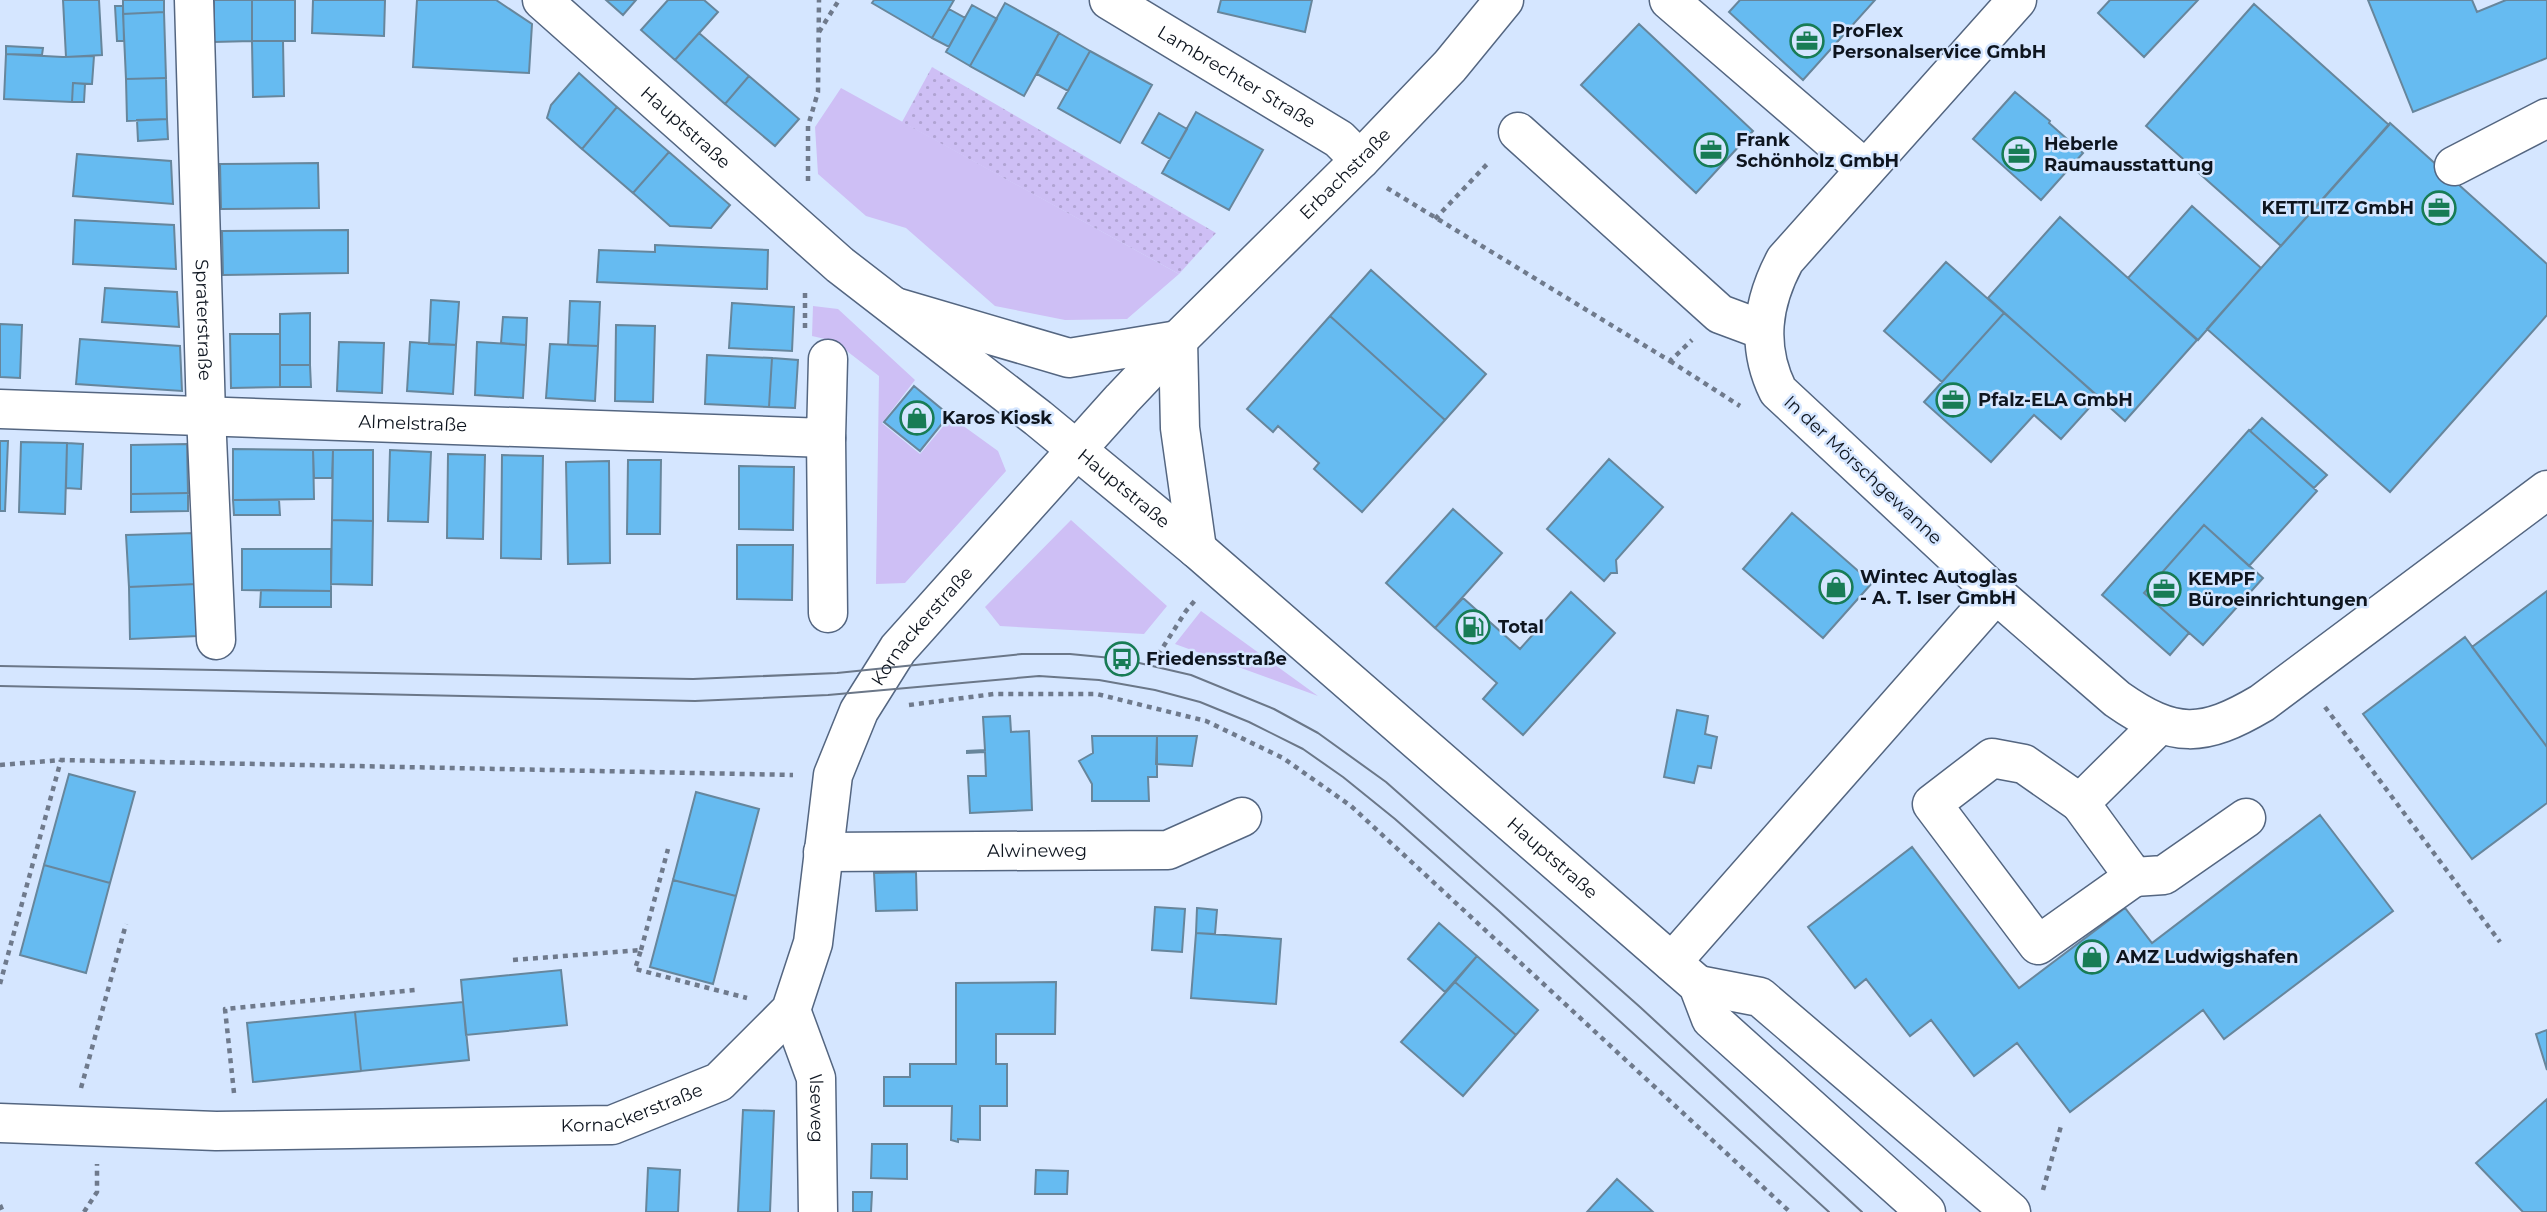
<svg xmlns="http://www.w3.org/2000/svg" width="2547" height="1212" viewBox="0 0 2547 1212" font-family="Montserrat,sans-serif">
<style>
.grass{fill:#cebff5}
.park{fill:url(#park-dots)}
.building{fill:#66bbf1;stroke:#67869c;stroke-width:2}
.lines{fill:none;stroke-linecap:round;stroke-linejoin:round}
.minor-casing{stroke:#546681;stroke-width:41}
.major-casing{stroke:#546681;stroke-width:41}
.path{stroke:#6f7a8c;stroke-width:4.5;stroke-dasharray:5 5;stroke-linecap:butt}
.minor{stroke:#fff;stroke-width:38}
.major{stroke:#fff;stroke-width:38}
.tram{stroke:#6b7788;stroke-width:2}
.labels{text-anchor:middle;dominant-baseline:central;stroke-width:5;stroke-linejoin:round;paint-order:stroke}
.poi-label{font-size:18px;font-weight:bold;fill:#0e151f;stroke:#d5e6ff;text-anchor:start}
.street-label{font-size:18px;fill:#0e151f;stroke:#d5e6ff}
</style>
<defs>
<pattern id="park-dots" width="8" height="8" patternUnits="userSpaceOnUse" patternTransform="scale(1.75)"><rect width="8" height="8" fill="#cebff5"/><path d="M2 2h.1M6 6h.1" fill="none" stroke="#b0a3d2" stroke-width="1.8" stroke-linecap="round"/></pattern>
</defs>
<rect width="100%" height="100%" fill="#d5e6ff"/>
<!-- grass -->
<path class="grass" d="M 841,88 L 1179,274 L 1127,319 L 1065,320 L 995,306 L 906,228 L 866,216 L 818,174 L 815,127 Z
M 813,306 L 838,309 L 915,380 L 882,423 L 920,454 L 951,417 L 998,451 L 1006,471 L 905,583 L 876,584 L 879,376 L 834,341 L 812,336 Z
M 1071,520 L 1167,606 L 1144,634 L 1000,626 L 985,607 Z
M 1201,611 L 1318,696 L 1175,644 Z"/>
<!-- park -->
<path class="park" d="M 932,67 L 1216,233 L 1179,274 L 902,122 Z"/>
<!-- building -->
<path class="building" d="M 63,0 L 99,0 L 102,55 L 66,57 Z
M 123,0 L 164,0 L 164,12 L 123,14 Z
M 214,0 L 252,0 L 252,41 L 214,42 Z
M 252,0 L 295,0 L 295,41 L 252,41 Z
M 313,0 L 385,0 L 384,36 L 312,33 Z
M 417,0 L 496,0 L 532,24 L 529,73 L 413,67 Z
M 606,0 L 636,0 L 623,15 Z
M 668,0 L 704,0 L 718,12 L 675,60 L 641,30 Z
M 874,0 L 954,0 L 932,38 L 872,3 Z
M 1221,0 L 1312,0 L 1305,32 L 1218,12 Z
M 1740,0 L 1875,0 L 1803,80 L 1729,12 Z
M 2110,0 L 2198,0 L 2144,57 L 2098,13 Z
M 2368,0 L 2472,0 L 2477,12 L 2506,0 L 2547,0 L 2547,58 L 2413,112 Z
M 1005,3 L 1059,33 L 1024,96 L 970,66 Z
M 2254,4 L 2389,125 L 2281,246 L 2146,126 Z
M 972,5 L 997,19 L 970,66 L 946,52 Z
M 115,6 L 123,6 L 124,41 L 117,41 Z
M 949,9 L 965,18 L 949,47 L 932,38 Z
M 164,12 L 166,78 L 126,79 L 123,14 Z
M 1639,24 L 1753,131 L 1696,193 L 1581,85 Z
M 699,33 L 749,76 L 725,104 L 675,60 Z
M 1059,33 L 1090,51 L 1068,91 L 1037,74 Z
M 252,41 L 283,41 L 284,96 L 253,97 Z
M 6,46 L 43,48 L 42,55 L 6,54 Z
M 1090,51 L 1152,85 L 1120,143 L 1058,108 Z
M 6,54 L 63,57 L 94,56 L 92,84 L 73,83 L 72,102 L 4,99 Z
M 579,73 L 617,107 L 582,149 L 547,118 L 551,105 Z
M 749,76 L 799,119 L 775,146 L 725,104 Z
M 166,78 L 167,119 L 127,121 L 126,79 Z
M 73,83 L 85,84 L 84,102 L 72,102 Z
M 2015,92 L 2050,121 L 2049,123 L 2083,153 L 2041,200 L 1973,139 Z
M 617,107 L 669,152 L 633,193 L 582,149 Z
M 1196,112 L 1263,150 L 1229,210 L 1162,173 Z
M 1159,113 L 1187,129 L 1170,159 L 1142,143 Z
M 167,119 L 168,139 L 138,141 L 137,120 Z
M 2390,123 L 2547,264 L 2547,315 L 2390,492 L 2207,329 Z
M 669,152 L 730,205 L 711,228 L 670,226 L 633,193 Z
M 77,154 L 171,161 L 173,204 L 73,196 Z
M 318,163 L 319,208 L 221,209 L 220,164 Z
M 2192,206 L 2261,268 L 2198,340 L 2128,278 Z
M 2060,217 L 2197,340 L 2125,421 L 1988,298 Z
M 75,220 L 174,225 L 176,269 L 73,264 Z
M 348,230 L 348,273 L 223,275 L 222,231 Z
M 655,245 L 768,250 L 767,289 L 597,282 L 599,250 L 655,252 Z
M 1946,262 L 2004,313 L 1942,382 L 1884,331 Z
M 1371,270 L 1486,374 L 1445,420 L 1330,316 Z
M 105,288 L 177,292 L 179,327 L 102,322 Z
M 431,300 L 459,302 L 456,345 L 429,344 Z
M 570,301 L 600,302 L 598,346 L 568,345 Z
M 732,303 L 794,307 L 792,351 L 729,348 Z
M 310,313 L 310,365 L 280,365 L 280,314 Z
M 2004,313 L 2099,397 L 2061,439 L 2034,415 L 1991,462 L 1924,402 Z
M 1330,316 L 1445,420 L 1362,512 L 1314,469 L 1319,463 L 1278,426 L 1273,432 L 1247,409 Z
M 503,317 L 527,318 L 526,345 L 501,343 Z
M 0,324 L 22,325 L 20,378 L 0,377 Z
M 616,325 L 655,326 L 653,402 L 615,401 Z
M 230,334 L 280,334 L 280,387 L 231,388 Z
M 80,339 L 180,346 L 182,391 L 76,384 Z
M 339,342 L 384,343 L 382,393 L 337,391 Z
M 410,342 L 456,345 L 453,394 L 407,391 Z
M 477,342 L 526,345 L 523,398 L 475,395 Z
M 550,344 L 598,346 L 595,401 L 546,398 Z
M 707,355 L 772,358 L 769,407 L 705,404 Z
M 772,358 L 798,360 L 795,408 L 769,407 Z
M 280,365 L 310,365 L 311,387 L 280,387 Z
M 914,386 L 949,415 L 920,451 L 884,422 Z
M 2262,418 L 2327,475 L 2314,488 L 2250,431 Z
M 2249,430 L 2317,491 L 2249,566 L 2204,525 L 2144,593 L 2189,633 L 2170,655 L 2102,595 Z
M 0,441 L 8,441 L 5,511 L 0,511 Z
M 21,442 L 67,443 L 65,514 L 19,512 Z
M 67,443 L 83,444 L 81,489 L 66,488 Z
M 187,444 L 188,493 L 131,494 L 131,445 Z
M 233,449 L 313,450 L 314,499 L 233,500 Z
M 313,450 L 333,450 L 332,478 L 314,478 Z
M 333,450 L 373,450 L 373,521 L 332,520 Z
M 390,450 L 431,452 L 428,522 L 388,521 Z
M 448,454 L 485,455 L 483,539 L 447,538 Z
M 502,455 L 543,456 L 541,559 L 501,558 Z
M 1609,459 L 1663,507 L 1616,560 L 1617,573 L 1611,573 L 1604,581 L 1547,529 Z
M 628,460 L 661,460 L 660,534 L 627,534 Z
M 609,461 L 610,563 L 568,564 L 566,462 Z
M 739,466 L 794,467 L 793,530 L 739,529 Z
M 188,493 L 188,511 L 131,512 L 131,494 Z
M 233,500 L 279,500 L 280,515 L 234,515 Z
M 1453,509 L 1502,553 L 1435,628 L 1386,583 Z
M 1792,513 L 1872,583 L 1823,638 L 1743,569 Z
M 332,520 L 373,521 L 372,585 L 331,584 Z
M 2204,525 L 2263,578 L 2203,645 L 2144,593 Z
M 195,533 L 196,584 L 129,587 L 126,535 Z
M 737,545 L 793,545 L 792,600 L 737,599 Z
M 242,549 L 331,549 L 331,591 L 242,590 Z
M 196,584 L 198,636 L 130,639 L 129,587 Z
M 261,590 L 331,591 L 331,607 L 260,607 Z
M 2547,591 L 2547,747 L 2472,647 Z
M 1571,592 L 1615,633 L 1523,735 L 1483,699 L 1497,683 L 1435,628 L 1463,598 L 1520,649 Z
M 2465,637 L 2547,747 L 2547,803 L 2472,859 L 2363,714 Z
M 1677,710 L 1708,716 L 1705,734 L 1717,737 L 1711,768 L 1698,766 L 1694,783 L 1664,777 Z
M 1010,716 L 1011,732 L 1029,731 L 1032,810 L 970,813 L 968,776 L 986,776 L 985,752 L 967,753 L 967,751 L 985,750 L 983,717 Z
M 1092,736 L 1157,736 L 1157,777 L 1148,777 L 1149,801 L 1092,801 L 1092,784 L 1079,761 L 1093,753 Z
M 1157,736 L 1197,736 L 1192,766 L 1156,764 Z
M 69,774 L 135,792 L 110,883 L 44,865 Z
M 696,792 L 759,809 L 736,896 L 673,880 Z
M 2320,815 L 2393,911 L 2224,1039 L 2203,1010 L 2070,1112 L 2017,1043 L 1974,1076 L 1931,1020 L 1910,1036 L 1866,979 L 1855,988 L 1808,927 L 1912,847 L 2019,988 L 2125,908 L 2152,943 Z
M 44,865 L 110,883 L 86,973 L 20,955 Z
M 916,872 L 917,910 L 876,911 L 874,873 Z
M 673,880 L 736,896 L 713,984 L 650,967 Z
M 1155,907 L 1185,909 L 1182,952 L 1152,950 Z
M 1197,908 L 1217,910 L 1215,934 L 1196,933 Z
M 1439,923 L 1477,956 L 1445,992 L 1408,959 Z
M 1196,933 L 1281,939 L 1276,1004 L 1191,998 Z
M 1477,956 L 1538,1010 L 1516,1035 L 1455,982 Z
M 561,970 L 567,1025 L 466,1035 L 461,980 Z
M 1056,982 L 1055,1034 L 996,1034 L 996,1064 L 1007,1064 L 1007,1106 L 980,1106 L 980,1140 L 958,1139 L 958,1142 L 951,1140 L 952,1106 L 884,1106 L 884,1077 L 910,1077 L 910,1064 L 956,1064 L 956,983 Z
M 1455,982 L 1516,1035 L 1463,1096 L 1401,1042 Z
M 463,1002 L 469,1060 L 361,1071 L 355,1012 Z
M 355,1012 L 361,1071 L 253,1082 L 247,1023 Z
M 2547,1030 L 2547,1070 L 2536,1034 Z
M 2547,1099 L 2547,1212 L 2523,1212 L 2476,1163 Z
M 743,1110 L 774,1111 L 770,1212 L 738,1212 Z
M 872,1144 L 907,1144 L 907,1179 L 871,1178 Z
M 648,1168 L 680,1170 L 678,1212 L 646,1212 Z
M 1036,1170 L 1068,1171 L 1067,1194 L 1035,1194 Z
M 1617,1179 L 1653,1212 L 1587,1212 Z
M 853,1192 L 872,1192 L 871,1212 L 853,1212 Z"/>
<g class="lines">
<defs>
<g id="minor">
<path id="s1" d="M 194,0 L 206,415 L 216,640"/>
<path id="s2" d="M 1109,0 L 1339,139 L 1360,160"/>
<path d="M 1669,0 L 1865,169"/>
<path d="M 1518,132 L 1720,314 L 1763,330"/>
<path d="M 2454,166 L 2547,118"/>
<path d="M 895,307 L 1069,358 L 1178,340"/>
<path id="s3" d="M 0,409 L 826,438 L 828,359"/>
<path d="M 826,438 L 828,613"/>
<path d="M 1996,594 L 1778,391 C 1756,346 1762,303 1785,260 L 2017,0"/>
<path d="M 2160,724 L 2080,803 L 2134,877 L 2164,875 L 2246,818"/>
<path d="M 2080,803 L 2024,764 L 1992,758 L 1932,804 L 2038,945 L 2134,877"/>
<path id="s4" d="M 823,852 L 1168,850 L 1242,817"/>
<path d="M 1672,962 L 1996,594 L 2117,699 C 2174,739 2203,738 2262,703 L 2547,490"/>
<path id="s5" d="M 791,1010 L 816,1078 L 818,1212"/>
<path id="s6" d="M 0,1123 L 216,1131 L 612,1125 L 719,1082 L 791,1010 L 813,943 L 833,775 L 859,711 L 898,649 L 1122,399 L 1178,340 L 1360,160 L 1450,66 L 1504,0"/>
</g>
<g id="major">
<path id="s7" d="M 542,0 L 840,265 L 1038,418 L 1197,549 L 1698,985 L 1711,1019 L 1926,1212"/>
<path d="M 1178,340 L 1180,428 L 1197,549"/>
<path d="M 1698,985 L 1760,997 L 2011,1212"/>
</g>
</defs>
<!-- minor casing -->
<use href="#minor" class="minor-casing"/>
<!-- major casing -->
<use href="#major" class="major-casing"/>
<!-- path -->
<path class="path" d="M 819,32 L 839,0
M 808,181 L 808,126 L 818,92 L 819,0
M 1387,188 L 1670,361 L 1692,340
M 1435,219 L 1490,161
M 805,328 L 805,288
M 1670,361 L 1740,406
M 1158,655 L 1186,611 L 1197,598
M 909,705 L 994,694 L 1097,694 L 1206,721 L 1283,758 L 1351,806 L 1790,1212
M 2325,707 L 2500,942
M 0,765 L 61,760 L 793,775
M 641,950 L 668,849
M 513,960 L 641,950 L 635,969 L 747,998
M 0,984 L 61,760
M 81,1088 L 126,924
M 234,1093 L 225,1009 L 415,990
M 2043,1190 L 2061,1126
M 0,1205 L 3,1212
M 84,1212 L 97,1192 L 97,1164"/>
<!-- minor -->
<use href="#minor" class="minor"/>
<!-- major -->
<use href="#major" class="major"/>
<!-- tram -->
<path class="tram" d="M 0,666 L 693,679 L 837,673 L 1022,654 L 1070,654 L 1122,659 L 1191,675 L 1274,709 L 1318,733 L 1386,782 L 1640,1007 L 1862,1212
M 0,686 L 695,701 L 828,695 L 1039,676 L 1099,680 L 1155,690 L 1200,702 L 1249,722 L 1303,749 L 1343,777 L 1395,819 L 1499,911 L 1829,1212"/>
</g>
<!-- icons -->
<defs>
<symbol id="office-ring" viewBox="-11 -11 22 22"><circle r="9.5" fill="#d5e6ff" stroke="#187c55" stroke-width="1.5"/><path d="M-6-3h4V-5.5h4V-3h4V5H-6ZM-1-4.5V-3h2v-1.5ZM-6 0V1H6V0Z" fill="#187c55"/></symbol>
<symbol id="shop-ring" viewBox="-11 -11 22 22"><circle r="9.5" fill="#d5e6ff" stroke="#187c55" stroke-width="1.5"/><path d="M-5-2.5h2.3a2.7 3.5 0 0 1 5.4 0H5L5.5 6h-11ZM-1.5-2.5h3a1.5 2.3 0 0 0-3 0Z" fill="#187c55"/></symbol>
<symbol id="fuel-ring" viewBox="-11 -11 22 22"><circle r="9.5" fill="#d5e6ff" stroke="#187c55" stroke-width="1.5"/><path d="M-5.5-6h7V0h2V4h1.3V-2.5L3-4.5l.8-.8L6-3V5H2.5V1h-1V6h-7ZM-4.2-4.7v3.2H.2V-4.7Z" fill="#187c55"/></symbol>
<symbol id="bus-ring" viewBox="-11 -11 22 22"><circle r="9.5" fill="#d5e6ff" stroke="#187c55" stroke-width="1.5"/><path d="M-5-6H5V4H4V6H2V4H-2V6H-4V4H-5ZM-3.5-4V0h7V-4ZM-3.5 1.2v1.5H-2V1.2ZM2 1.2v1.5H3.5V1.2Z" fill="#187c55"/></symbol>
</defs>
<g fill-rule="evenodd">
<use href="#office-ring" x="1788" y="22" width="38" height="38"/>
<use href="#office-ring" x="1692" y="131" width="38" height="38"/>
<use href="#office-ring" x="2000" y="135" width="38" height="38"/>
<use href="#office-ring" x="2420" y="189" width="38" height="38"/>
<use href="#office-ring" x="1934" y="381" width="38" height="38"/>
<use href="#shop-ring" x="898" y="399" width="38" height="38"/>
<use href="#shop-ring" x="1817" y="568" width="38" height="38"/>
<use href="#office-ring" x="2145" y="570" width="38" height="38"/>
<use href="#fuel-ring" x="1454" y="608" width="38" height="38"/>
<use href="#bus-ring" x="1103" y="640" width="38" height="38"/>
<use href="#shop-ring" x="2073" y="938" width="38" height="38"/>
</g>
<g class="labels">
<!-- poi labels -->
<g class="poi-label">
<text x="1832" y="31">ProFlex<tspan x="1832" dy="21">Personalservice GmbH</tspan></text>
<text x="1736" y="140">Frank<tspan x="1736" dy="21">Schönholz GmbH</tspan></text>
<text x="2044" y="144">Heberle<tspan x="2044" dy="21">Raumausstattung</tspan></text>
<text x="2414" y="208" text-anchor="end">KETTLITZ GmbH</text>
<text x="1978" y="400">Pfalz-ELA GmbH</text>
<text x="942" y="418">Karos Kiosk</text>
<text x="1860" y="577">Wintec Autoglas<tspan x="1860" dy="21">- A. T. Iser GmbH</tspan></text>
<text x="2188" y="579">KEMPF<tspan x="2188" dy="21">Büroeinrichtungen</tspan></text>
<text x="1498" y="627">Total</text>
<text x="1146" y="659">Friedensstraße</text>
<text x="2116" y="957">AMZ Ludwigshafen</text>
</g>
<!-- street labels -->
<g class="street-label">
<text stroke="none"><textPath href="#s2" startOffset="149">Lambrechter Straße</textPath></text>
<text stroke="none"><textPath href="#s7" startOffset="192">Hauptstraße</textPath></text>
<text stroke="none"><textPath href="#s6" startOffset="1864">Erbachstraße</textPath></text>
<text stroke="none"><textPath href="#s1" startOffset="320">Spraterstraße</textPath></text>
<text stroke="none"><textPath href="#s3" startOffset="413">Almelstraße</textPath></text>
<text transform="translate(1863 470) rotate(43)">In der Mörschgewanne</text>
<text stroke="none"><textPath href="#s7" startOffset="760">Hauptstraße</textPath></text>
<text stroke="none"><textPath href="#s6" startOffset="1244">Kornackerstraße</textPath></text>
<text stroke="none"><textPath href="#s4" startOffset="214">Alwineweg</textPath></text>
<text stroke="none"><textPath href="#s7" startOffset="1326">Hauptstraße</textPath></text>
<text stroke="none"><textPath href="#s6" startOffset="635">Kornackerstraße</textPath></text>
<text stroke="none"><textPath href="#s5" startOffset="103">Ilseweg</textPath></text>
</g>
</g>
</svg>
